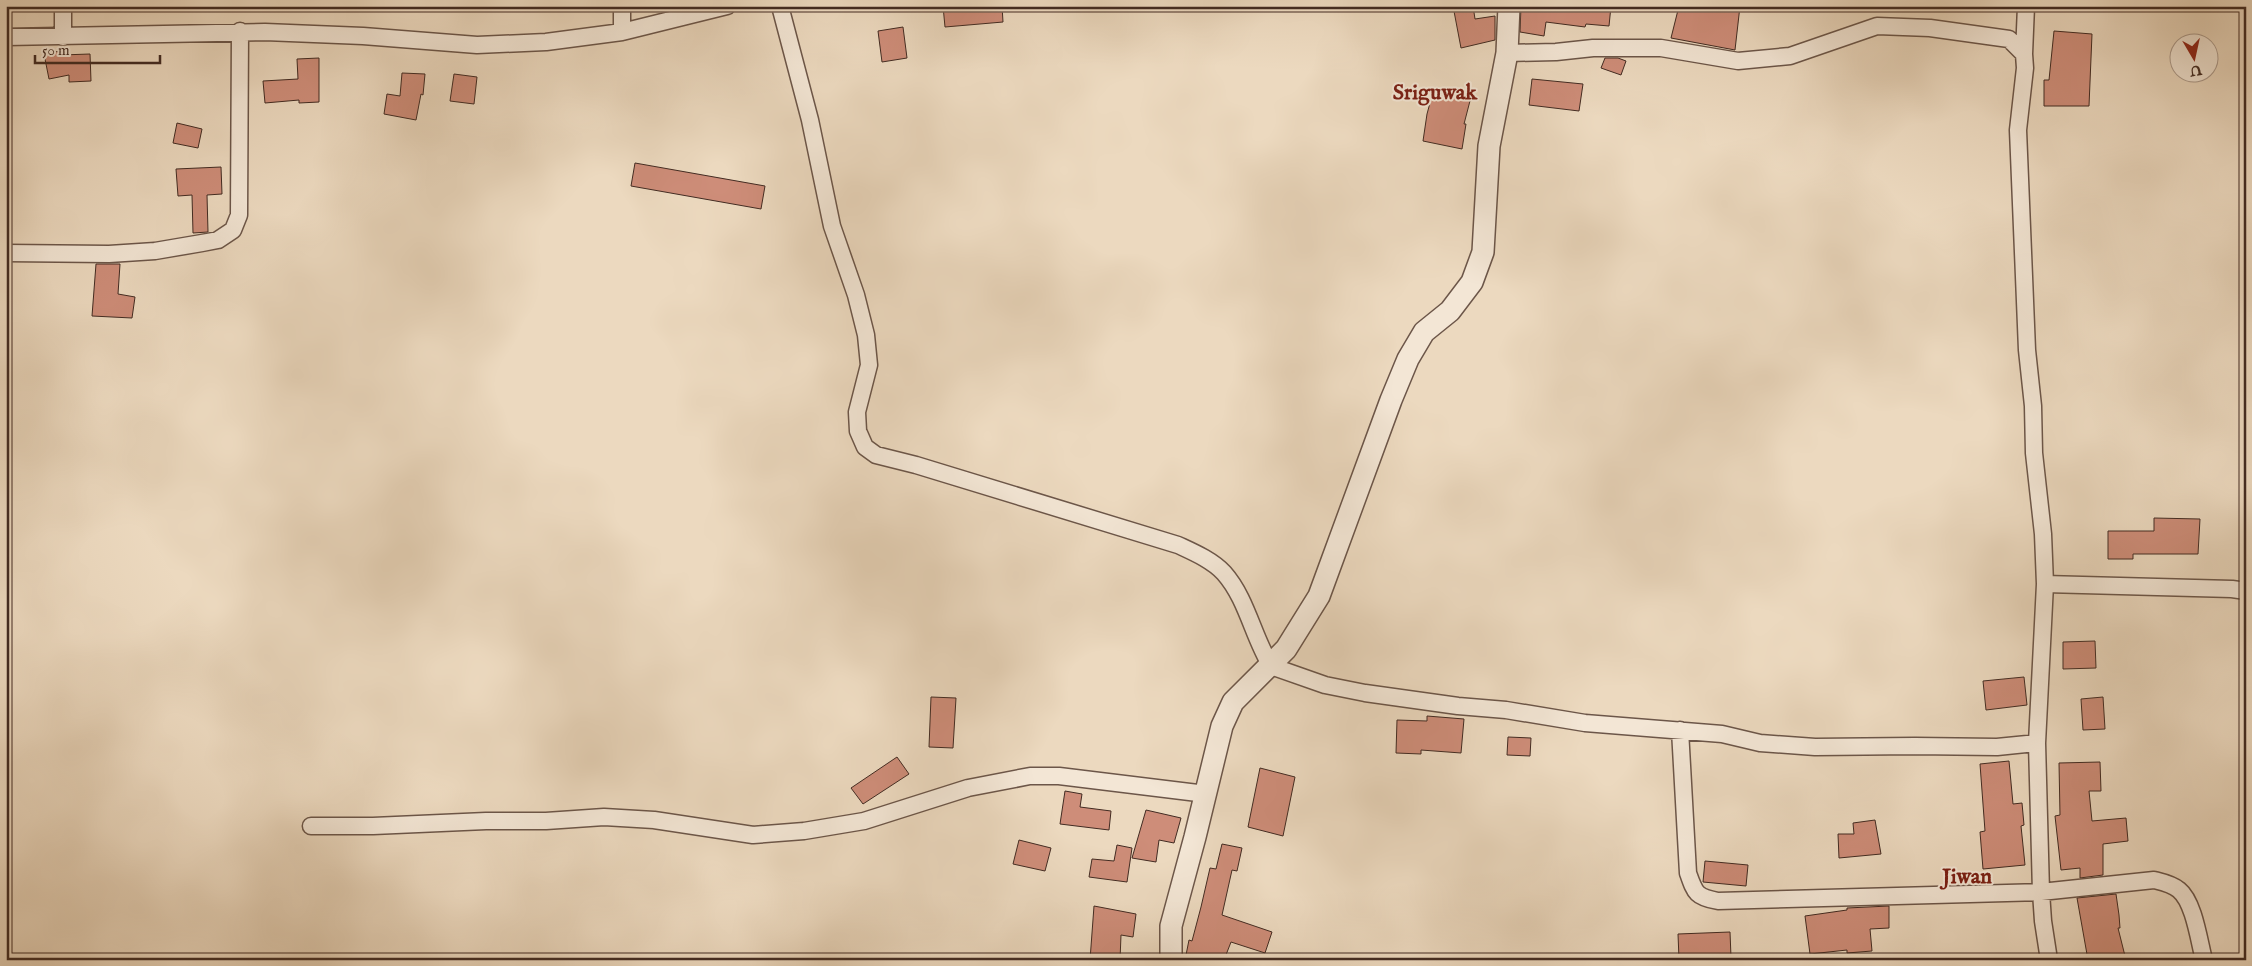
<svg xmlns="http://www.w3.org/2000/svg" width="2252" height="966" viewBox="0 0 2252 966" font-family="'IM FELL English',serif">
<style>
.building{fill:#ce8d79;stroke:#422b22}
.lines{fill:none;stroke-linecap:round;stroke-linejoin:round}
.minor-casing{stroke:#6c5649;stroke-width:19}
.tertiary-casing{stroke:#6c5649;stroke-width:24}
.minor{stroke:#f3e6d5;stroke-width:16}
.tertiary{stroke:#f3e6d5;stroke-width:21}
.labels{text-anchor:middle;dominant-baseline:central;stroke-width:4;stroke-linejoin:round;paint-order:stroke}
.quarter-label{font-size:22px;font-weight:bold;fill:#7a1f14;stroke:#f3e6d5}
</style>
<rect width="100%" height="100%" fill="#ecd9bf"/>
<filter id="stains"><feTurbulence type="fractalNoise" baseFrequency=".004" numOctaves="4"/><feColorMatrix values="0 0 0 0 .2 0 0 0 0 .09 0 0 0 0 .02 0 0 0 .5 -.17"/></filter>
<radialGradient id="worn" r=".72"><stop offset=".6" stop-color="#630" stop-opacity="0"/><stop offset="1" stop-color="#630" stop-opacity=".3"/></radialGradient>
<!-- building -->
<path class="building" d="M 943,6 L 1002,6 L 1003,22 L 945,27 Z
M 1453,6 L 1473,6 L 1475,19 L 1495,16 L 1495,40 L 1461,48 Z
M 1521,6 L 1611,6 L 1609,26 L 1586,24 L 1585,27 L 1546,22 L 1544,36 L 1520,32 Z
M 1679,6 L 1740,6 L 1735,50 L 1671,38 Z
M 903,27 L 907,58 L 882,62 L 878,31 Z
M 2054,31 L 2092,34 L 2089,106 L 2044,106 L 2044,80 L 2049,80 Z
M 60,51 L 61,55 L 90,54 L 91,81 L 69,82 L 69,75 L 49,79 L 44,54 Z
M 319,58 L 319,102 L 299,103 L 299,100 L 265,103 L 263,81 L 298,79 L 297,59 Z
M 1605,58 L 1618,58 L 1626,61 L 1621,75 L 1601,68 Z
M 402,73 L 425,74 L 423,95 L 421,94 L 416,120 L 384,114 L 387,94 L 400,96 Z
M 454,74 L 477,77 L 474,104 L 450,101 Z
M 1532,79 L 1583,84 L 1579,111 L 1529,105 Z
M 1434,88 L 1471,97 L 1464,124 L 1466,124 L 1462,149 L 1423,141 L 1427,114 Z
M 177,123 L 202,129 L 198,148 L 173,143 Z
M 635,163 L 765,186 L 761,209 L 631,186 Z
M 221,167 L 222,194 L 207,195 L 208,232 L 193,233 L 192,195 L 178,196 L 176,169 Z
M 96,264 L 120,264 L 118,294 L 135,297 L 132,318 L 92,316 Z
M 2154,518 L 2200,519 L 2198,554 L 2133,554 L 2133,559 L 2108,559 L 2108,531 L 2154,531 Z
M 2095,641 L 2096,668 L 2063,669 L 2063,642 Z
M 2024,677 L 2027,705 L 1986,710 L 1983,681 Z
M 931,697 L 956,698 L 953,748 L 929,747 Z
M 2103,697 L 2105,729 L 2083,730 L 2081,699 Z
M 1427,716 L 1464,719 L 1461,753 L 1421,750 L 1421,754 L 1396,753 L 1397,720 L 1427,721 Z
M 1508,737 L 1531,738 L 1530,756 L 1507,755 Z
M 897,757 L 909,774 L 863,804 L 851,788 Z
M 2009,761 L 2013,804 L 2022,803 L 2024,825 L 2021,826 L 2025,865 L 1983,869 L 1980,832 L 1985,831 L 1980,764 Z
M 2100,762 L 2101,791 L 2089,791 L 2092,821 L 2126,818 L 2128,841 L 2103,844 L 2103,875 L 2080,878 L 2080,868 L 2061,870 L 2055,816 L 2060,815 L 2059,763 Z
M 1260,768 L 1295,777 L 1283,836 L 1248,827 Z
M 1065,791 L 1082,794 L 1080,807 L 1111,811 L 1109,830 L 1060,824 Z
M 1146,810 L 1181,818 L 1174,843 L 1159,840 L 1156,862 L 1132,858 Z
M 1875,820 L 1881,854 L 1839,858 L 1838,834 L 1854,834 L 1853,823 Z
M 1019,840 L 1051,848 L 1045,871 L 1013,864 Z
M 1222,844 L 1242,848 L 1237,871 L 1232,870 L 1222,915 L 1272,932 L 1265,953 L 1231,942 L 1224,960 L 1185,960 L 1189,940 L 1192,941 L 1201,907 L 1210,868 L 1216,869 Z
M 1117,845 L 1132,848 L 1127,882 L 1089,877 L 1092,859 L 1114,861 Z
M 1705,861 L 1748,865 L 1746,886 L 1703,882 Z
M 2116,894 L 2119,915 L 2120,928 L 2118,928 L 2126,960 L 2088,960 L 2077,898 Z
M 1094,906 L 1136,914 L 1133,937 L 1121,935 L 1120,960 L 1090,960 Z
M 1889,906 L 1889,928 L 1870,929 L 1872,951 L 1847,953 L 1847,950 L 1810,954 L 1805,916 L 1847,910 L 1847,908 Z
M 1730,932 L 1731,957 L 1679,959 L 1678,934 Z"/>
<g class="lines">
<defs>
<path id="minor" d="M 780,6 L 810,120 L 832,226 L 856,295 L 866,335 L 869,365 L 857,412 L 858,431 L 865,447 L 876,455 L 916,465 L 1178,545 C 1193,552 1212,560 1224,573 C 1247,599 1253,637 1271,666 L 1325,685 L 1365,693 L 1458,706 L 1506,710 L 1585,723 L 1722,734 L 1760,743 L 1815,747 L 1915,746 L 1997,747 L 2037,743
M 622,32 L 622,6
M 6,37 L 265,32 L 363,36 L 477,45 L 546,42 L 622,32 L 727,6
M 63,37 L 63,6
M 1507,53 L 1556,52 L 1593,48 L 1661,48 L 1738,61 L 1790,56 L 1877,26 L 1930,28 L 2009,39 L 2024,54 L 2025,68 L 2018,130 L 2027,350 L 2033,406 L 2034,453 L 2043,534 L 2045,584 L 2037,743 L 2041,892 L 2043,921 L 2049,960
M 2024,54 L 2026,6
M 6,253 L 109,254 L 155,251 L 202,243 L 218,240 L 233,230 L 239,215 L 240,31
M 2045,584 L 2232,589 L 2246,591
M 1680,730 L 1688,873 C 1695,893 1696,897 1718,901 L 2041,892 L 2154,880 C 2162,882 2172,884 2179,890 C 2194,902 2199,941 2204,960
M 311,826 L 373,826 L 486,821 L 546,821 L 604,817 L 654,820 L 753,835 L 804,831 L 864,821 L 968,788 L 1030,776 L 1059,776 L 1206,794"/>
<path id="tertiary" d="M 1171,960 L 1171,926 L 1195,837 L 1222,726 L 1233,702 L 1286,649 L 1319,596 L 1391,400 L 1408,359 L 1424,332 L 1450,311 L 1472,282 L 1483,252 L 1489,146 L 1507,53 L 1509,6"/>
</defs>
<!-- minor casing -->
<use href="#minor" class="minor-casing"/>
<!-- tertiary casing -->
<use href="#tertiary" class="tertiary-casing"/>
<!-- minor -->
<use href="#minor" class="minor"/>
<!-- tertiary -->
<use href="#tertiary" class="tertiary"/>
</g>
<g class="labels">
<!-- quarter labels -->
<g class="quarter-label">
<text x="1435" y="93">Sriguwak</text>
<text x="1967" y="877">Jiwan</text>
</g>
</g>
<!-- margin -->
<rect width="2252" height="966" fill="none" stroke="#ecd9bf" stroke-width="25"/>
<rect x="8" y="8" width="2237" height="951" fill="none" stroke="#422b22" stroke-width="2.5"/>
<rect x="12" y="12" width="2227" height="941" fill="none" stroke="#422b22"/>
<!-- north arrow -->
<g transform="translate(2194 58) rotate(171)"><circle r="24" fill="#f3e6d5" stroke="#ac9b8d"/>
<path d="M0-4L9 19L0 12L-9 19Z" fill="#8f2418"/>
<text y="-8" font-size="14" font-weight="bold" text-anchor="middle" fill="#422b22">U</text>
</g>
<!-- scale -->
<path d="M35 55v8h125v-8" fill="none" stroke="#422b22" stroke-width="2.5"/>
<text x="42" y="55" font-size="15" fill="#422b22" stroke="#f3e6d5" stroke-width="4" paint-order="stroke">50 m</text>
<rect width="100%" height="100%" filter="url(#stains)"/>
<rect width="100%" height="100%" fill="url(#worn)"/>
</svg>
